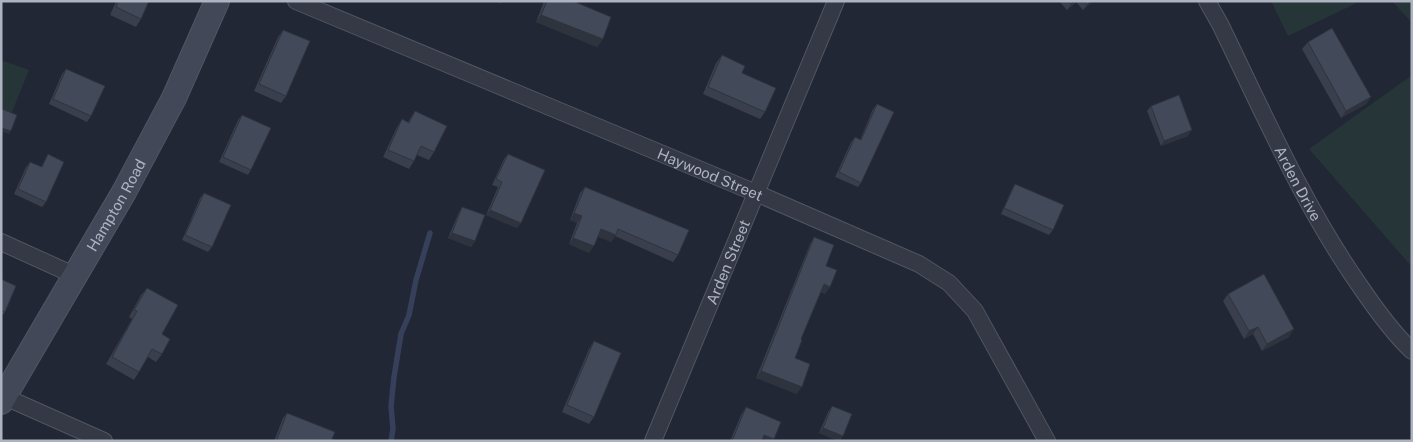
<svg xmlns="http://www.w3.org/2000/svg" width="1413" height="442" viewBox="0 0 1413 442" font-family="'Public Sans',sans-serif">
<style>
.green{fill:#263538}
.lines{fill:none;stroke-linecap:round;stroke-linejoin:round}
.stream{stroke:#36405a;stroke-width:5.5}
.minor-casing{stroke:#515663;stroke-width:18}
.secondary-casing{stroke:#515663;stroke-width:26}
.minor{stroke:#343945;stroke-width:16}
.secondary{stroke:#424857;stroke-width:24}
.wall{fill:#393f4d}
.shaded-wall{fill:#2e333e}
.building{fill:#424959;stroke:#2e333e}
.labels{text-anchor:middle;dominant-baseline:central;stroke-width:4.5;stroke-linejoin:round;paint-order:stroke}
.street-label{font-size:15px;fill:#aeb3c2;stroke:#1a1e29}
</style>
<rect width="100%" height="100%" fill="#212734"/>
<!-- green -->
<path class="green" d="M 1271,1 L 1361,1 L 1288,36 Z
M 1392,1 L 1412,1 L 1412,23 Z
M 1,60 L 29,70 L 1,139 Z
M 1412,75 L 1412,267 L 1309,149 Z"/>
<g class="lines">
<!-- stream -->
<path class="stream" d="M 391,441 L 393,429 L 391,406 L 394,377 L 401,334 L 409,315 L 416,280 L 430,233"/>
<defs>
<g id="minor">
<path id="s1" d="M 296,1 L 756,193 L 919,264 L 949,283 L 975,311 L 1047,441"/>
<path id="s2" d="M 1207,1 L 1220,24 C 1264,114 1304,207 1362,289 C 1377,311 1393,333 1412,351"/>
<path d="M 1,242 L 76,276"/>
<path d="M 5,397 L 104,441"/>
<path id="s3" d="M 653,441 L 836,1"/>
</g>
<g id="secondary">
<path id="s4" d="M 1,402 L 124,192 L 174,98 L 217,1"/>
</g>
</defs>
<!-- minor casing -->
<use href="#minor" class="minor-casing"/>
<!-- secondary casing -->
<use href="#secondary" class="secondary-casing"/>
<!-- minor -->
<use href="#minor" class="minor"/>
<!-- secondary -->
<use href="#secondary" class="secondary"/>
</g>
<!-- wall -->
<path class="wall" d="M 116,1 L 149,1 L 141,19 L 136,27 L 110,15 Z
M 544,1 L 573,1 L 603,39 L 597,47 L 536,22 Z
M 1059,1 L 1093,1 L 1083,10 L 1076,2 L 1067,10 Z
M 283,30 L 286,96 L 281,103 L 254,91 L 278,37 Z
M 1308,42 L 1371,97 L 1366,104 L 1341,118 L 1302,49 Z
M 722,55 L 765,112 L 760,119 L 703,94 L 716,63 Z
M 66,69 L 91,116 L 87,122 L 49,104 L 62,74 Z
M 877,104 L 861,183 L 858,187 L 835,177 L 851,142 L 855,137 L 860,140 L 873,109 Z
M 1151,106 L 1188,136 L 1161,146 L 1147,111 Z
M 415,111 L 434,152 L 429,160 L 417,155 L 414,161 L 409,169 L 383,157 L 397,127 L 402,119 L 408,122 Z
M 242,115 L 251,170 L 248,175 L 219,162 L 238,120 Z
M 48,154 L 46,202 L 42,207 L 14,194 L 26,167 L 30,162 L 41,167 Z
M 508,154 L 521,223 L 517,228 L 486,215 L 498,187 L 492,185 L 504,159 Z
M 1015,184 L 1053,230 L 1049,235 L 1001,214 L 1012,189 Z
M 585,187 L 678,255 L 673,262 L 615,236 L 611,242 L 598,236 L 589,253 L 569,244 L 577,223 L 570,220 L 580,193 Z
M 204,193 L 212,247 L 208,252 L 182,240 L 200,198 Z
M 462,207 L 475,241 L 471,247 L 448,238 L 459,212 Z
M 814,237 L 826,266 L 830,287 L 825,294 L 821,292 L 801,339 L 795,358 L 797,394 L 756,378 L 810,244 Z
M 1,279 L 5,312 L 1,317 Z
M 147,288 L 162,334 L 162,354 L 156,362 L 148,357 L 134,380 L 106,364 L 132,319 L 129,317 L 141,295 Z
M 1228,294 L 1289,337 L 1262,351 L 1253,334 L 1244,339 L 1223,301 Z
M 594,341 L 594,417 L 589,424 L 562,412 L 589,349 Z
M 832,406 L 843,436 L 839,441 L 819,433 L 828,412 Z
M 746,407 L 774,439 L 772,441 L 730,441 L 741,415 Z
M 287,413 L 332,439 L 337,441 L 274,441 L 283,418 Z"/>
<!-- shaded-wall -->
<path class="shaded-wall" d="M 494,1 L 502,1 L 500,4 Z
M 1074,1 L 1076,1 L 1067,10 L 1071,4 Z
M 1091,1 L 1093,1 L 1083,10 L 1087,5 Z
M 541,15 L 603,39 L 597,47 L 536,22 Z
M 1371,97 L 1366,104 L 1341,118 L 1346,111 Z
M 1,128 L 11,131 L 9,134 L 1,131 Z
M 1192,130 L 1188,136 L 1161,146 L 1164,141 Z
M 490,210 L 521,223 L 517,228 L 486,215 Z
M 574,213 L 582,216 L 577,223 L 570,220 Z
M 601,229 L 616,235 L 611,242 L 596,236 Z
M 452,233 L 475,241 L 471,247 L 448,238 Z
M 573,238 L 594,246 L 589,253 L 569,244 Z
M 824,284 L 830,287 L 825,294 L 819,291 Z
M 1258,327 L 1253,334 L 1244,339 L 1249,331 Z
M 1294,329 L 1289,337 L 1262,351 L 1267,344 Z
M 761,371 L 802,387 L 797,394 L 756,378 Z
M 823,428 L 843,436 L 839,441 L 838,441 L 819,433 Z
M 764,435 L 774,439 L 772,441 L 761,441 Z"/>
<!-- building -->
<path class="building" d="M 118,1 L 149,1 L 141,19 L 116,7 Z
M 547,1 L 573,1 L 611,17 L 603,39 L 541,15 Z
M 1068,1 L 1074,1 L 1071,4 Z
M 1084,1 L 1091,1 L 1087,5 Z
M 1332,28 L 1371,97 L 1346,111 L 1308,42 Z
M 283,30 L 310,41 L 286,96 L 259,84 Z
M 722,55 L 745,66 L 742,73 L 776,88 L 765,112 L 708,87 Z
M 66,69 L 105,86 L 91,116 L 53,99 Z
M 1179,95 L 1192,130 L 1164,141 L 1151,106 Z
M 877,104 L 894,112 L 861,183 L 839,172 L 855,137 L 861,140 Z
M 2,109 L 17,115 L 11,131 L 1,128 L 1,110 Z
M 415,111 L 447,126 L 434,152 L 421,146 L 414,161 L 388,150 L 402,119 L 409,123 Z
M 242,115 L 271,128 L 251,170 L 223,157 Z
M 48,154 L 64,162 L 46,202 L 18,189 L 30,162 L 42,167 Z
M 508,154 L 545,170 L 521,223 L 490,210 L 502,182 L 496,179 Z
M 1015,184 L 1064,205 L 1053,230 L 1004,208 Z
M 585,187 L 689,230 L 678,255 L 618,229 L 616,235 L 601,229 L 594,246 L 573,238 L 582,216 L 574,213 Z
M 204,193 L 231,205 L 212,247 L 185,235 Z
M 462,207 L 485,215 L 475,241 L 452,233 Z
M 814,237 L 834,245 L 826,266 L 837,270 L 830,287 L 824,284 L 801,339 L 802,340 L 795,358 L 810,364 L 802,387 L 761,371 Z
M 1264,274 L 1294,329 L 1267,344 L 1258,327 L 1249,331 L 1228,294 Z
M 1,279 L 16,286 L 5,312 L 1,310 Z
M 147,288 L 178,305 L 162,334 L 170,339 L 162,354 L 152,349 L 139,372 L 112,357 L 137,311 L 134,310 Z
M 594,341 L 621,353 L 594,417 L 567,405 Z
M 832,406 L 852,414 L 843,436 L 823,428 Z
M 746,407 L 781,422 L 774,439 L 764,435 L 762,441 L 732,441 Z
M 287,413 L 335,432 L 332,439 L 337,441 L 280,441 L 277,439 Z"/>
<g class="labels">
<!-- street labels -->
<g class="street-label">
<text stroke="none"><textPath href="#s1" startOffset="449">Haywood Street</textPath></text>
<text stroke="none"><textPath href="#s2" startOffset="204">Arden Drive</textPath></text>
<text stroke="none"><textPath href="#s4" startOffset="228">Hampton Road</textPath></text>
<text stroke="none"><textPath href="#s3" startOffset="194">Arden Street</textPath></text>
</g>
</g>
<!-- border -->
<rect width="1413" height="442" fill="none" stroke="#aeb3c2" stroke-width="5"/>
</svg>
